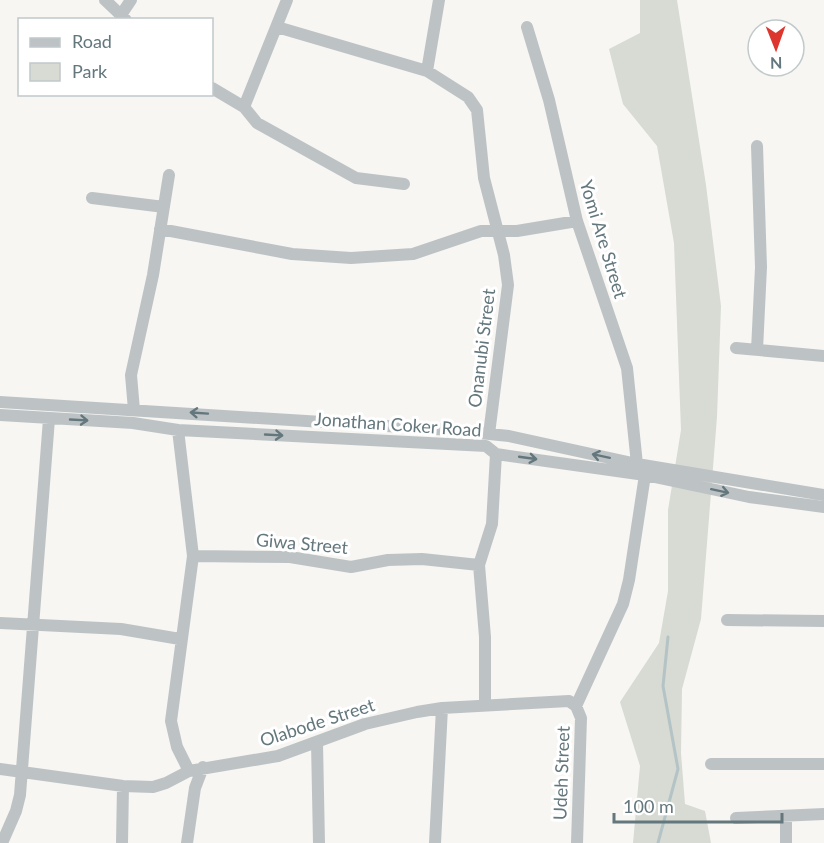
<svg xmlns="http://www.w3.org/2000/svg" width="824" height="843" viewBox="0 0 824 843" font-family="Lato,sans-serif">
<style>
.green{fill:#d7dbd3}
.lines{fill:none;stroke-linecap:round;stroke-linejoin:round}
.stream{stroke:#b4c3c5;stroke-width:3}
.minor{stroke:#bdc3c5;stroke-width:12}
.oneway{stroke:#63777d}
.labels{text-anchor:middle;dominant-baseline:central;stroke-width:6;stroke-linejoin:round;paint-order:stroke}
.street-label{font-size:18px;fill:#63777d;stroke:#fff}
</style>
<rect width="100%" height="100%" fill="#f7f6f3"/>
<!-- green -->
<path class="green" d="M 640,0 L 677,0 L 706,185 L 721,306 L 717,417 L 701,619 L 682,689 L 681,753 L 685,804 L 705,811 L 711,843 L 633,843 L 640,766 L 620,702 L 659,643 L 668,591 L 668,510 L 681,430 L 674,243 L 657,146 L 623,104 L 609,49 L 640,33 Z"/>
<g class="lines">
<!-- stream -->
<path class="stream" d="M 658,843 L 678,769 L 663,686 L 668,637"/>
<!-- minor -->
<path class="minor" d="M 105,0 L 126,20
M 121,15 L 131,0
M 277,27 L 427,71 L 468,97 L 477,110 L 484,178 L 504,255 L 508,285 L 489,434
M 527,27 L 549,100 L 577,221 L 627,368 L 637,464
M 427,71 L 439,0
M 212,88 L 244,107 L 257,123 L 356,178 L 404,184
M 244,107 L 287,0
M 92,198 L 164,207
M 160,229 L 292,254 L 351,258 L 413,254 L 481,231 L 517,231 L 577,221
M 736,348 L 824,356
M 757,350 L 761,267 L 757,146
M 0,402 L 451,430 L 509,436 L 637,464 L 824,495
M 134,410 L 131,375 L 153,275 L 169,175
M 0,415 L 133,423 L 178,430 L 486,446 L 496,454 L 645,475 L 749,497 L 824,507
M 178,430 L 193,556 L 171,721 L 177,747 L 189,771
M 193,556 L 290,557 L 351,567 L 388,560 L 422,559 L 479,565
M 727,620 L 824,621
M 0,623 L 121,629 L 180,639
M 485,706 L 485,637 L 479,565 L 492,524 L 496,454
M 576,706 L 623,604 L 629,580 L 645,475
M 576,706 L 581,718 L 577,843
M 317,743 L 319,843
M 711,764 L 824,764
M 0,769 L 123,786 L 153,787 L 166,783 L 189,771 L 278,756 L 365,724 L 417,712 L 442,708 L 569,701 L 576,706
M 736,818 L 824,814
M 2,843 L 16,811 L 20,795 L 49,419
M 122,843 L 123,786
M 187,843 L 195,788 L 203,767
M 435,843 L 442,708
M 786,843 L 786,816"/>
</g>
<!-- one-way arrows -->
<defs><path id="oneway-shaft" d="M-6 0H5M1.5-3L5.5 0L1.5 3" fill="none" stroke-width="1.6" stroke-linecap="round" stroke-linejoin="round" transform="scale(1.5)"/></defs>
<g class="oneway">
<use href="#oneway-shaft" transform="translate(199 413) rotate(-176)"/>
<use href="#oneway-shaft" transform="translate(79 420) rotate(3)"/>
<use href="#oneway-shaft" transform="translate(274 435) rotate(3)"/>
<use href="#oneway-shaft" transform="translate(601 456) rotate(-168)"/>
<use href="#oneway-shaft" transform="translate(528 458) rotate(8)"/>
<use href="#oneway-shaft" transform="translate(720 491) rotate(12)"/>
</g>
<g class="labels">
<!-- street labels -->
<g class="street-label">
<text transform="translate(604 239) rotate(73)">Yomi Are Street</text>
<text transform="translate(481 348) rotate(-83)">Onanubi Street</text>
<text transform="translate(398 424) rotate(4)">Jonathan Coker Road</text>
<text transform="translate(302 543) rotate(5)">Giwa Street</text>
<text transform="translate(317 722) rotate(-18)">Olabode Street</text>
<text transform="translate(561 773) rotate(-88)">Udeh Street</text>
</g>
</g>
<!-- legend -->
<rect x="18" y="18" width="195" height="78" fill="#ffffff" stroke="#c1c9cb" stroke-width="1.5"/>
<rect x="30" y="38" width="30" height="9" fill="#bdc3c5" stroke="#c1c9cb" stroke-width="1.5"/>
<text x="72" y="48" font-size="18" fill="#63777d">Road</text>
<rect x="30" y="63" width="30" height="18" fill="#d7dbd3" stroke="#c1c9cb" stroke-width="1.5"/>
<text x="72" y="78" font-size="18" fill="#63777d">Park</text>
<!-- north arrow -->
<g transform="translate(776 48) rotate(179)"><circle r="28" fill="#ffffff" stroke="#c1c9cb" stroke-width="1.5"/>
<path d="M0-4.5L10 22L0 15L-10 22Z" fill="#dc362e"/>
<text y="-9" font-size="16" font-weight="bold" text-anchor="middle" fill="#63777d">N</text>
</g>
<!-- scale -->
<path d="M614 813v9h168v-9" fill="none" stroke="#63777d" stroke-width="3"/>
<text x="623" y="813" font-size="18" fill="#63777d" stroke="#ffffff" stroke-width="4.5" paint-order="stroke">100 m</text>
</svg>
